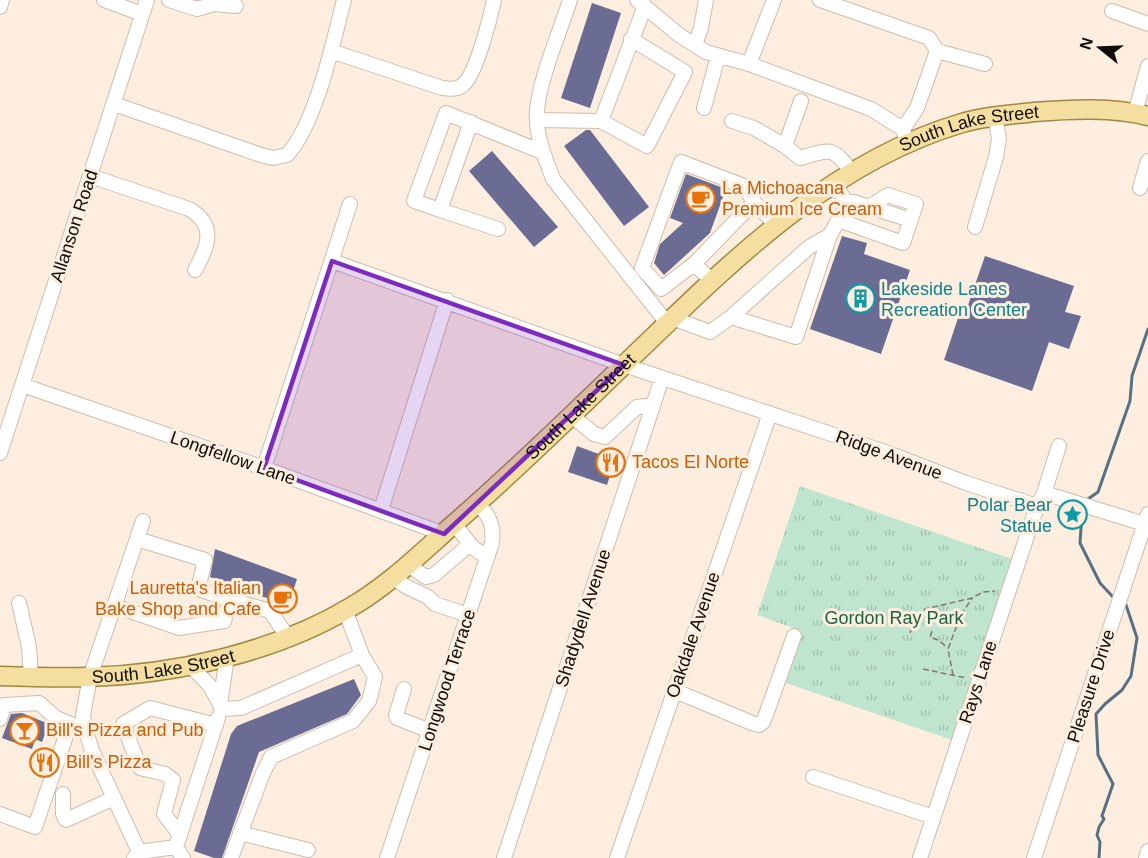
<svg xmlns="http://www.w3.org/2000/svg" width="1148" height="858" viewBox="0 0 1148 858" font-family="Arial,sans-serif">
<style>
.park{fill:url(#park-tufts)}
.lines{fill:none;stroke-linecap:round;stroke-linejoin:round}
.stream{stroke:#577184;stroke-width:3}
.building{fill:#6b6c93}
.minor-casing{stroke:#ccbdae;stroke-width:16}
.major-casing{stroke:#a08842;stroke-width:21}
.path{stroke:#80776d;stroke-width:1.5;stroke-dasharray:6 3;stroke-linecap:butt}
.minor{stroke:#fff;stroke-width:14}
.major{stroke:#f4dfa1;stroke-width:18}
.marked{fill:#7b2cbf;fill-opacity:0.2;stroke:#7b2cbf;stroke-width:4.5;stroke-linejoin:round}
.labels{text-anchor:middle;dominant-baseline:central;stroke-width:6;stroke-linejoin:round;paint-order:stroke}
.street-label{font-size:18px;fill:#100c07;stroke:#fdeedf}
.food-label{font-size:18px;fill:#c56008;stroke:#fdeedf;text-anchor:start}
.culture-label{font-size:18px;fill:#0d838f;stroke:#fdeedf;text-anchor:start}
.park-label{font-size:18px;fill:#1b6340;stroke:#fdeedf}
</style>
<defs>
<pattern id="park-tufts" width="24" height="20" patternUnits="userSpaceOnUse" patternTransform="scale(1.5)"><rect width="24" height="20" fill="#c0e5ce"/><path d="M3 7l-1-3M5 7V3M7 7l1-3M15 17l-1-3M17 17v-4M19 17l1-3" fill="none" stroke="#a4c3af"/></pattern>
</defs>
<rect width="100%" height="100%" fill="#fdeedf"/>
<!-- park -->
<path class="park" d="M 800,486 L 1012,559 L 952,740 L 786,683 L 801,631 L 757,615 Z"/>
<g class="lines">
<!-- stream -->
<path class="stream" d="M 1088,499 L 1098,492 L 1130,401 L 1132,376 L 1148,329
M 1082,513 L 1080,543 L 1100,583 L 1113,597
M 1099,858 L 1100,842 L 1097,835 L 1099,827 L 1104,819 L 1102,816 L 1113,784 L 1098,755 L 1096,714 L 1105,704 L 1122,690 L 1131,676 L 1137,638 L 1126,605"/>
</g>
<!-- building -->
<path class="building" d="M 592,3 L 621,13 L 590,108 L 561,98 Z
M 586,130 L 590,130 L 649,207 L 624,226 L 564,146 Z
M 492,151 L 558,227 L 534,247 L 469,171 Z
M 686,174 L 726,189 L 710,233 L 664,275 L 654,263 L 660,244 L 683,223 L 670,218 Z
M 842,236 L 867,243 L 864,254 L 910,270 L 881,354 L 810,329 Z
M 985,256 L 1074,286 L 1065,312 L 1081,316 L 1069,349 L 1049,342 L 1032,391 L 944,360 L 962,306 L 967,308 Z
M 577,446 L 615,460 L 607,485 L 568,472 Z
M 215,549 L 297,579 L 288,606 L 210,577 Z
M 354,679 L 361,695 L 347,714 L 259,752 L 222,858 L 214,858 L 194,851 L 231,734 L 237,726 Z
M 22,713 L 49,724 L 42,742 L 35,739 L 32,749 L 2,738 L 11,714 Z"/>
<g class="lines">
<defs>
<path id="minor" d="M 104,0 L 142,14
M 169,0 L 197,9 L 214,4 L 236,6
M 570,0 C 560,32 539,80 537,111 C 535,135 545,157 553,179 L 667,323
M 637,0 L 679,35 L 706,52 L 749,64 L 871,109 L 903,129 L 907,144
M 820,0 L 929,38 L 937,51 L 917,108 L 903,129
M 0,7 L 2,0
M 1112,11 L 1148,24
M 695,45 L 701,28 L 706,0
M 331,51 L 442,88 C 450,89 458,90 464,84 C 477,71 490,19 494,0
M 937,51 L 985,64
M 749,64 L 774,0
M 801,101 L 785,146 L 800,158 C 831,149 832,146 852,172
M 114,104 L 261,155 L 273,158 L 287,155 C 316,124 333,42 344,0
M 704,108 L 718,56
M 1135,113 L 1148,66
M 537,120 L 601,121 L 647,146 L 685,72 L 631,39
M 601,121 L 645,6
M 732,121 L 754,128 L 785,146
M 471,122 L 440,210 L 414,201 L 446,113 L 542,152
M 90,176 L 189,209 C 217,225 208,247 195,270
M 1140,188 L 1148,161
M 847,203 L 853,202 L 911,220
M 440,210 L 498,229
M 838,220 L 903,243 L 916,204 L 888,195 L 869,207
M 975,227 L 996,157 L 999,139 L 995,116
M 830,235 L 808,248 L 731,317 L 796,337 L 830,235 L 843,212 L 847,203 L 834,183
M 332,261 L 624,365 L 888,453 L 966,483 L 1037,506
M 694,264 L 661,289 L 642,268 L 681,162 L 744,186 L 754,202
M 712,281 L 694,264 L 754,202 L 776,225
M 672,318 L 710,332 L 731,317
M 22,385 L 264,468 L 444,534
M 571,415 L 594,434 L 605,437 L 637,407 L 653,405
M 0,453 L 147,0
M 264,468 L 350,204
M 1044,493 L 1148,525
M 381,510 L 447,300
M 454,524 C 466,537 471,551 488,556
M 137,539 L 205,560 L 198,589 L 230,600
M 408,565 L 426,577 L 434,575 L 469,545
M 392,577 L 407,587 L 428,597 L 435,604 L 468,615
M 19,603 L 29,647 L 31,677
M 115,606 L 179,628 L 224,621 L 230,600 L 270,611 L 287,636
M 190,665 L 210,686 L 220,704 L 227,657
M 404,689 L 396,715 L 397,718 L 430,731
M 673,690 L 752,723 L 759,725 L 763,722 L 767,712 L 794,636
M 221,709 L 241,708 L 362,655 L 345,610
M 0,719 L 4,705 L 39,703 L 56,718 L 78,727
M 813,777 L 933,817
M 63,794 L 63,814 L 66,820 L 114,798
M 0,814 L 35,827 L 70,724
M 240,833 L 308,850
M 180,835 L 164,814 L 173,780 L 165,774 L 140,768 L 123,724 L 150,708 L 216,725
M 176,847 L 218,718
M 134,858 L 139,852 L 176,847 L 183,858
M 142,858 L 93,753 L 85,729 L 83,715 L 90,677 L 143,521
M 231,858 L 263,773 L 271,757 L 353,721 L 369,701 L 375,677 L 362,655
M 387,858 L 492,543 C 494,526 490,515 477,504
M 504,858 L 662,378
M 617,858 L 770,413
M 920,858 L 1034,515 L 1044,493 L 1059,446
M 1034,858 L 1148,514
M 1146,858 L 1148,851"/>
<g id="major">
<path id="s1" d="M 0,676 C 29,677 58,678 87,677 C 174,675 276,652 351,607 C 389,585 422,552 455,523 C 523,464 586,401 651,339 C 742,251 837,160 962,123 C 985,116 1010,115 1034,112 C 1071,109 1113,107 1148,116"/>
</g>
</defs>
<!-- minor casing -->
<use href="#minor" class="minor-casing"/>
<!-- major casing -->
<use href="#major" class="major-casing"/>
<!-- path -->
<path class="path" d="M 932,631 L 930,637 L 938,640 L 948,648
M 910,633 L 915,620 L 925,609 L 972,598 L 983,592 L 995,591
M 923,669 L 966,678
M 953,675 L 948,649 L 960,617 L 972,598"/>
<!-- minor -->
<use href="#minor" class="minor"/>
<!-- major -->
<use href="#major" class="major"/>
</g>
<!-- marked area -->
<path class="marked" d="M 332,261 L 624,365 L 444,534 L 264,468 Z"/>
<!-- icons -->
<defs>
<symbol id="cafe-ring" viewBox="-11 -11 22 22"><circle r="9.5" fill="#fdeedf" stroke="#e8710a" stroke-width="1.5"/><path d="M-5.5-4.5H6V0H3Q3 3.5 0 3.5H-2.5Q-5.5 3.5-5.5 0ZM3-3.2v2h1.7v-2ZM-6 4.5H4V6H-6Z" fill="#e8710a"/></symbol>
<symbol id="building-ring" viewBox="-11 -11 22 22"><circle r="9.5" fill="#fdeedf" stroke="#0f9aa8" stroke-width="1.5"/><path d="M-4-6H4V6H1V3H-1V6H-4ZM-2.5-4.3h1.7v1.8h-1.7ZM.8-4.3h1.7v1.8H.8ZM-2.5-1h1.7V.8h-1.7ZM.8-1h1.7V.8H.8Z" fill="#0f9aa8"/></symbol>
<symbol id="restaurant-ring" viewBox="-11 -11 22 22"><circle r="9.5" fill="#fdeedf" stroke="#e8710a" stroke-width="1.5"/><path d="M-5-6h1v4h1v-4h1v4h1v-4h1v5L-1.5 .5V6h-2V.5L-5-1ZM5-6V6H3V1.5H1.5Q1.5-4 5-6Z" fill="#e8710a"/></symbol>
<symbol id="sight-ring" viewBox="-11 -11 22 22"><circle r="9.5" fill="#fdeedf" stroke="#0f9aa8" stroke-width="1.5"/><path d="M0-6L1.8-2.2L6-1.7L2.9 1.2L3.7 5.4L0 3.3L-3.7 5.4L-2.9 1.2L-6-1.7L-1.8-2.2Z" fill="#0f9aa8"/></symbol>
<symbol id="bar-ring" viewBox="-11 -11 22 22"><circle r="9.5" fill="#fdeedf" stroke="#e8710a" stroke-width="1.5"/><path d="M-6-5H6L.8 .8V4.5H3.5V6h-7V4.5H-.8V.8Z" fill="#e8710a"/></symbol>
</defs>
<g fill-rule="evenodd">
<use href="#cafe-ring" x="684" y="182" width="33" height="33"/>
<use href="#building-ring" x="844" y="282" width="33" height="33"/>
<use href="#restaurant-ring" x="594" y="446" width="33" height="33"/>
<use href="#sight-ring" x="1056" y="498" width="33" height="33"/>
<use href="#cafe-ring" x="266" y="582" width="33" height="33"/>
<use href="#bar-ring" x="8" y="714" width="33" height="33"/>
<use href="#restaurant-ring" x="28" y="746" width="33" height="33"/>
</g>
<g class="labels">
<!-- street labels -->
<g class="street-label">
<text stroke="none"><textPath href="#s1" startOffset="1154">South Lake Street</textPath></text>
<text transform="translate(74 226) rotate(-72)">Allanson Road</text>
<text stroke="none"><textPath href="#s1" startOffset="668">South Lake Street</textPath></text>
<text transform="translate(889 455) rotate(20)">Ridge Avenue</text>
<text transform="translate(233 458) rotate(19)">Longfellow Lane</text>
<text transform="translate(583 618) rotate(-72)">Shadydell Avenue</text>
<text transform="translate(693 635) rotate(-71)">Oakdale Avenue</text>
<text stroke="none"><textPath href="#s1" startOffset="164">South Lake Street</textPath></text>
<text transform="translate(447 680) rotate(-72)">Longwood Terrace</text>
<text transform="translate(978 682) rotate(-72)">Rays Lane</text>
<text transform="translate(1091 686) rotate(-72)">Pleasure Drive</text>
</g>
<!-- food labels -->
<g class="food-label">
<text x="722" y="188">La Michoacana<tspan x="722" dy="21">Premium Ice Cream</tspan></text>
<text x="632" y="462">Tacos El Norte</text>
<text x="261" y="588" text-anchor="end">Lauretta's Italian<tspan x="261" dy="21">Bake Shop and Cafe</tspan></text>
<text x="46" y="730">Bill's Pizza and Pub</text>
<text x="66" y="762">Bill's Pizza</text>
</g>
<!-- culture labels -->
<g class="culture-label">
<text x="881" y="289">Lakeside Lanes<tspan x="881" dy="21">Recreation Center</tspan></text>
<text x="1052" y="505" text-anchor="end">Polar Bear<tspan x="1052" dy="21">Statue</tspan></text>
</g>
<!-- park labels -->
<g class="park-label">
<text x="894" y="618">Gordon Ray Park</text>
</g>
</g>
<!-- north arrow -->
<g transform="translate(1100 48) rotate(288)" stroke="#fdeedf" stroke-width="4.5" paint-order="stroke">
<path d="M0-4.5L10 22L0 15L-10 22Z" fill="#100c07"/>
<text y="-9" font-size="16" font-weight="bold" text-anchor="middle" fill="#100c07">N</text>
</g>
</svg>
